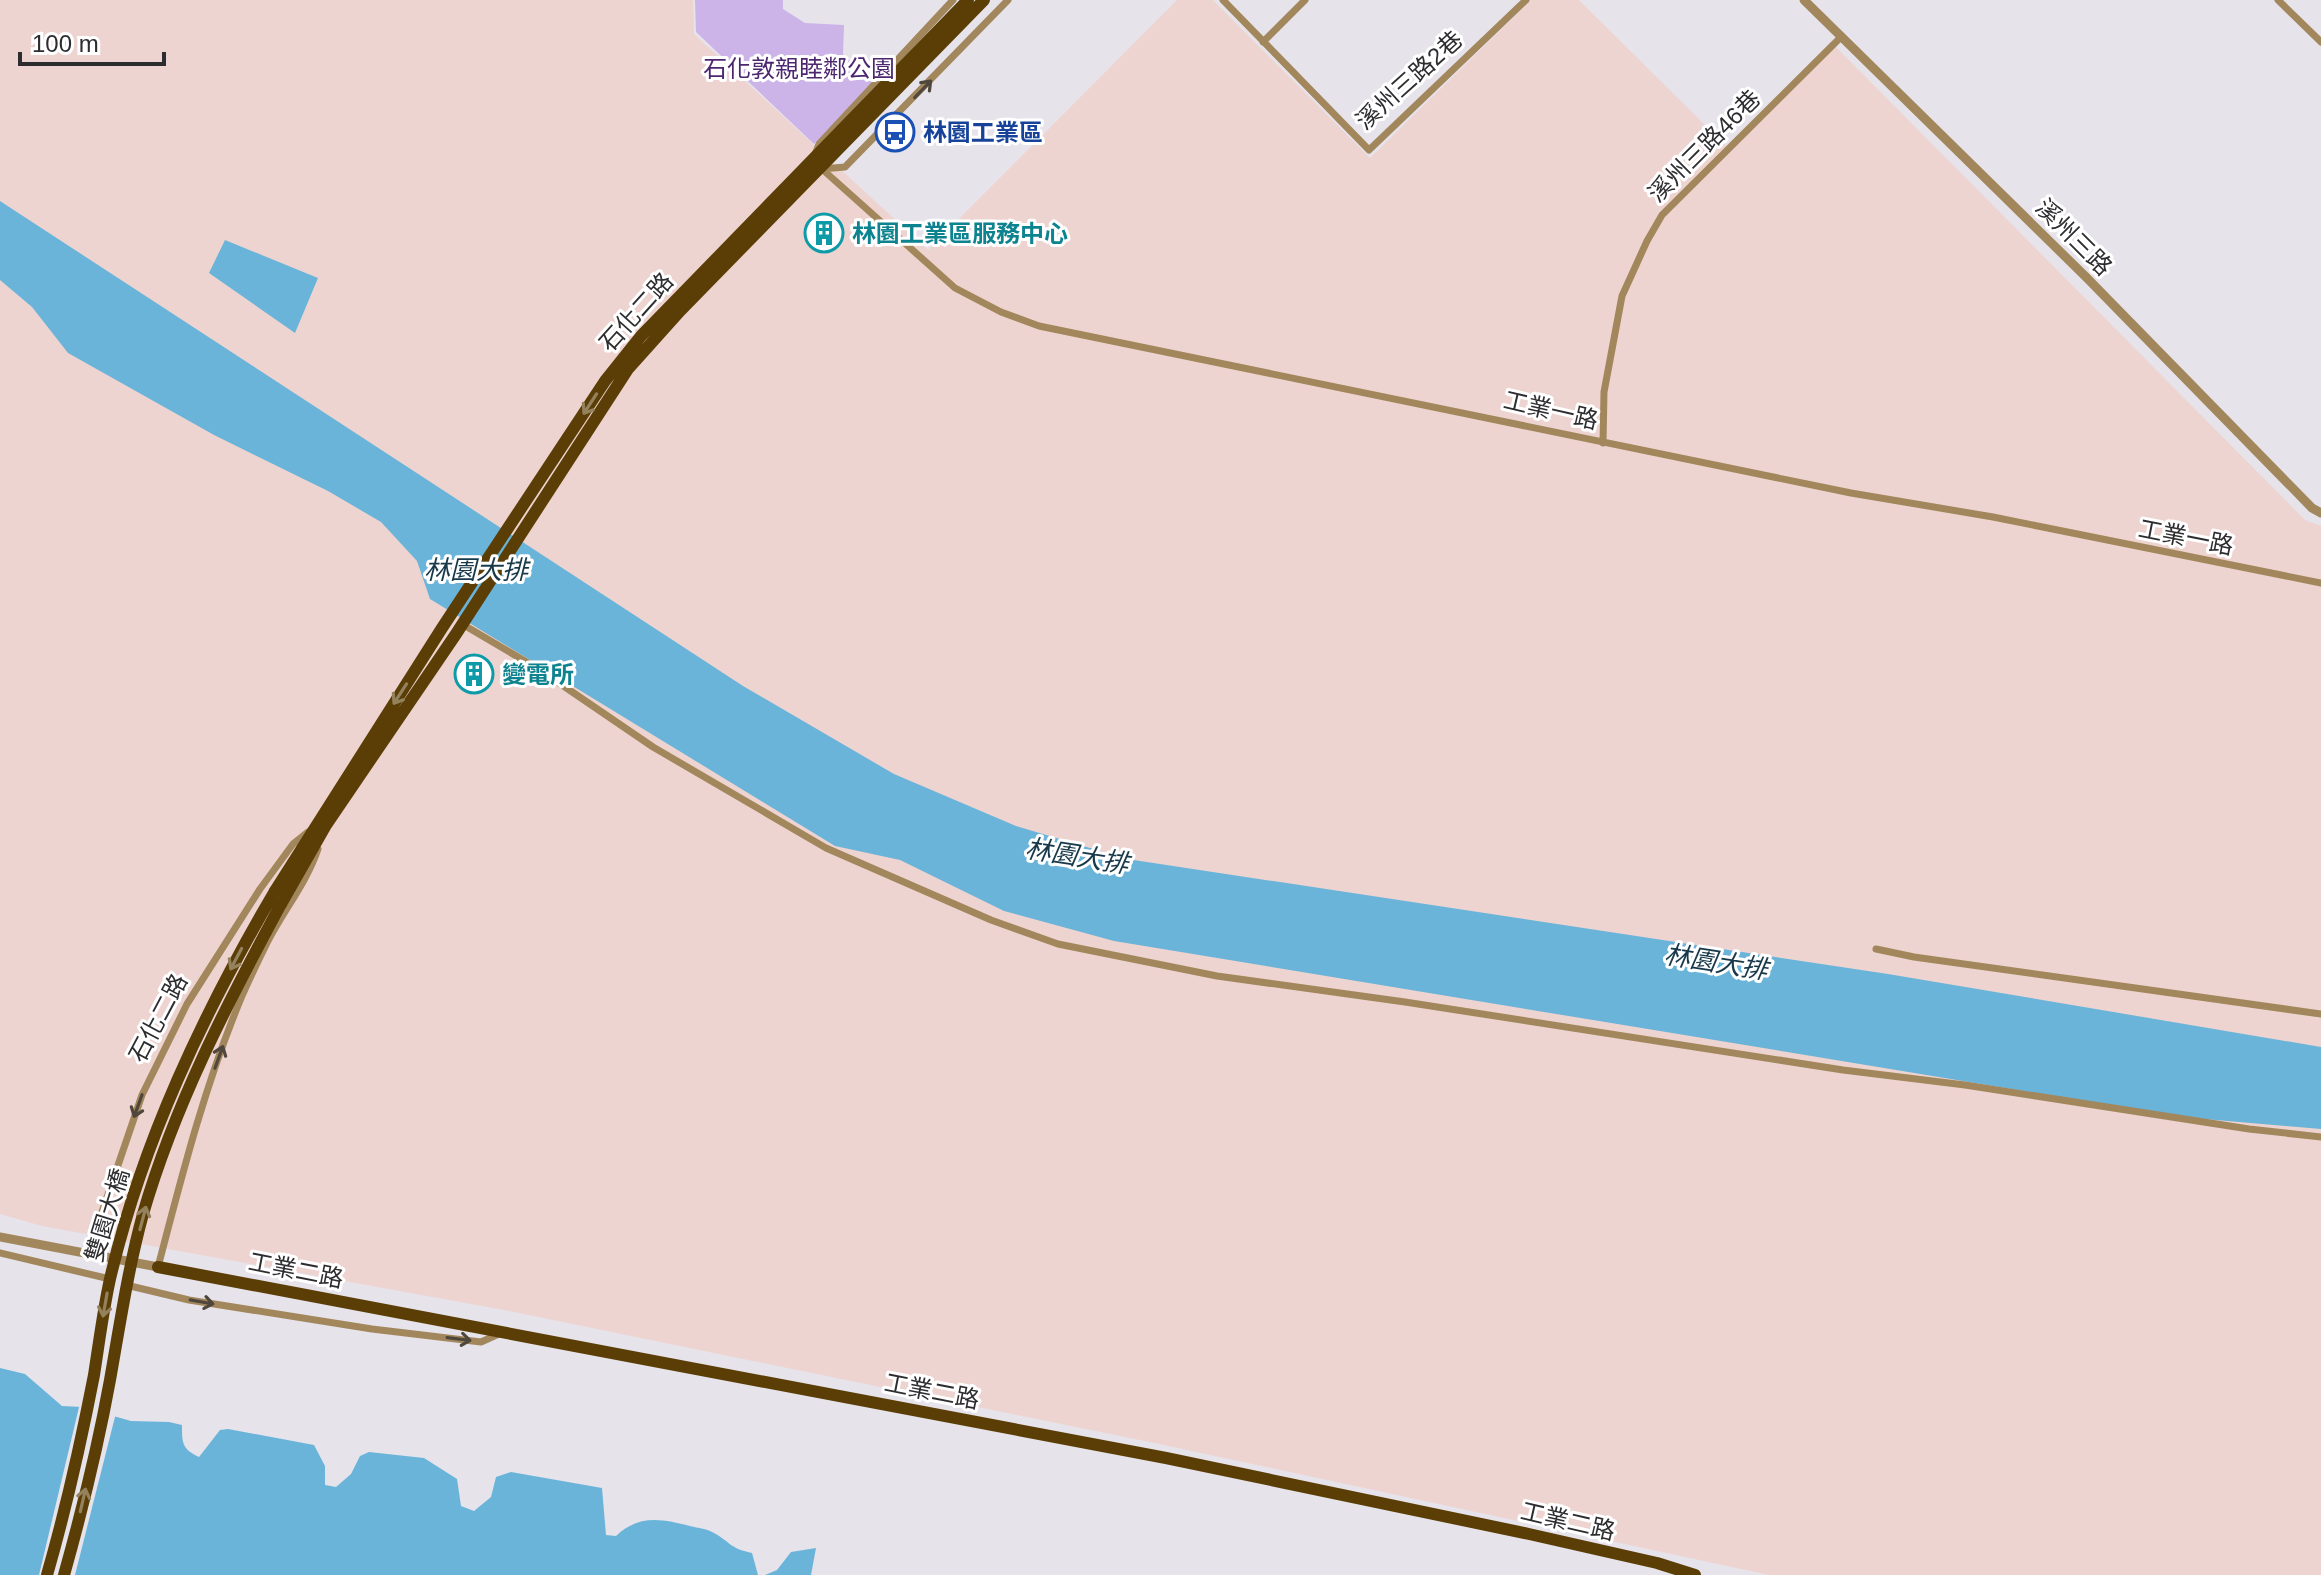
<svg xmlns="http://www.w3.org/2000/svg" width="2321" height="1575" viewBox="0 0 2321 1575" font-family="Helvetica,'Noto Sans TC',sans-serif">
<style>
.industrial{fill:#eed4d0}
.green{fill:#ccb4e9}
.water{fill:#6ab4da}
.pier{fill:#e6e3eb}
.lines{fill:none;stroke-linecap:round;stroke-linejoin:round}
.minor{stroke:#a3875c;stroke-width:7}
.tertiary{stroke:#a3875c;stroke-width:9}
.primary{stroke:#5b3e06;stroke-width:12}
.primary-bridge{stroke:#5b3e06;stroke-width:12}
.oneway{stroke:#50473c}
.oneway2{stroke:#94825d}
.labels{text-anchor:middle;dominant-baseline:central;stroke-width:6;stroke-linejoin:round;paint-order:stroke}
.park-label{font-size:24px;fill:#4c276f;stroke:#fff}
.street-label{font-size:24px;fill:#2d2c2f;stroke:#fff}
.transit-label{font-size:24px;font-weight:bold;fill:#164399;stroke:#fff;text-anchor:start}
.culture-label{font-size:24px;font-weight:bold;fill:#0d838f;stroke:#fff;text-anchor:start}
.water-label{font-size:26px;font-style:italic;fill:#18394a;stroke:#fff}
</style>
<rect width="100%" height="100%" fill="#e6e3eb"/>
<!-- industrial -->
<path class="industrial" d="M 0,0 L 693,0 L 694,34 L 928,250 L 1177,0 L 1213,0 L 1370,158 L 1531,0 L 1579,0 L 1726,146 L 1831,42 L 2305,520 L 2321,526 L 2321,1575 L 1769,1575 L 1159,1444 L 504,1310 L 42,1226 L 0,1214 Z"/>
<!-- green -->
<path class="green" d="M 695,0 L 783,0 L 783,9 L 805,23 L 844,25 L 843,54 L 873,83 L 814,144 L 696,32 Z"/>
<!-- water -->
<path class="water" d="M 0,201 L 743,686 L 894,774 L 1016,826 L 1127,859 L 1888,974 L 2321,1047 L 2321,1129 L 2181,1117 L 1114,941 L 1004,911 L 900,860 L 835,846 L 430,599 L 417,561 L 381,522 L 328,491 L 214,435 L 68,353 L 32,307 L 0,280 Z
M 225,240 L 318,278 L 295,333 L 209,273 Z
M 0,1368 L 25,1374 L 62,1406 L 82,1407 L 131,1421 L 169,1422 L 182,1425 C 182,1443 182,1449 199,1457 L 220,1430 L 228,1429 L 314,1445 L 325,1466 L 325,1485 L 336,1487 L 351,1474 L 360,1456 L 369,1452 L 424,1458 L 457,1479 L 461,1506 L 474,1511 L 491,1497 L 496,1477 L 511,1472 L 602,1488 L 606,1535 L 616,1536 C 639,1514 662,1519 690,1526 C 698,1528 708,1529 714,1533 C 732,1543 729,1548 752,1553 L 758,1575 L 0,1575 Z
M 816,1548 L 811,1575 L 765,1575 L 777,1570 L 791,1552 Z"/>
<!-- pier -->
<path class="pier" d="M 80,1403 L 116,1413 L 75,1575 L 39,1575 Z"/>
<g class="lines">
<!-- minor -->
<path class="minor" d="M 1223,0 L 1369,150 L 1526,0
M 2278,0 L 2321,42
M 1263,42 L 1305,0
M 816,152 L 819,144 L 953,0
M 822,169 L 955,288 L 1001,312 L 1039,326 L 1851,493 L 1993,517 L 2321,583
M 822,169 L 845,167 L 1008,0
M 1603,443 L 1604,392 L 1622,296 L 1647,241 L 1662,215 L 1841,37
M 462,624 L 540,670 L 653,747 L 826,848 L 991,920 L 1058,944 L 1217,976 L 1405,1002 L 1843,1070 L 1965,1085 L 2249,1129 L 2321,1137
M 1876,949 L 1914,957 L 2321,1014
M 0,1253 L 110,1279
M 88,1253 L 142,1095 L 187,1004 L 260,889 L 293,844 L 308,832
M 158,1267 C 182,1175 205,1084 242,996 C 250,978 259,959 268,941 C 284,910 307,882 318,849
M 126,1285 L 189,1300 L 372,1329 L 481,1342 L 501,1333"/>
<!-- tertiary -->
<path class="tertiary" d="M 1804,0 L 2086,277 L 2312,508 L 2321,513
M 0,1237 L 158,1267"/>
<!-- primary -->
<path class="primary" d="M 275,891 L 442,628 L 605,381 L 641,336 L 968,0
M 281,904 L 326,825 L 456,634 L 628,369 L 680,311 L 984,0
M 158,1267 L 1166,1458 L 1529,1534 L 1657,1563 L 1695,1575"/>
<!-- primary-bridge -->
<path class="primary-bridge" d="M 47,1575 C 66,1509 81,1442 94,1375 C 99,1343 103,1311 110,1279 C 142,1142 204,1012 275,891
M 64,1575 C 82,1511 98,1446 110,1380 C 120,1324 128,1269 143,1214 C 175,1104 227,1004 281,904"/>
</g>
<!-- one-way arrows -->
<defs><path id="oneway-shaft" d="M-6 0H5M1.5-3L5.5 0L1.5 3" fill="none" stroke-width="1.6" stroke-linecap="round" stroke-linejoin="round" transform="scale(2)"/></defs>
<g class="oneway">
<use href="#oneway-shaft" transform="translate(923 89) rotate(-46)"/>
<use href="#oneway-shaft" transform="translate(219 1057) rotate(-70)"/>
<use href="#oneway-shaft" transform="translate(138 1106) rotate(110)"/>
<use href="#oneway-shaft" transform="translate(202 1302) rotate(10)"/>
<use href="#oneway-shaft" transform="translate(459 1339) rotate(7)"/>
</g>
<g class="oneway2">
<use href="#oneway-shaft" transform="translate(590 404) rotate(123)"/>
<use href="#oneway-shaft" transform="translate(400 694) rotate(123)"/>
<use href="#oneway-shaft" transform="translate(236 959) rotate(118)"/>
<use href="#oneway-shaft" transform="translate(143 1218) rotate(-75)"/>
<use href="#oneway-shaft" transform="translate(105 1305) rotate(100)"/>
<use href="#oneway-shaft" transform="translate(83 1500) rotate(-77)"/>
</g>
<!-- icons -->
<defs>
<symbol id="bus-ring" viewBox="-11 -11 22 22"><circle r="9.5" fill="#fff" stroke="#1a4fb4" stroke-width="1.5"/><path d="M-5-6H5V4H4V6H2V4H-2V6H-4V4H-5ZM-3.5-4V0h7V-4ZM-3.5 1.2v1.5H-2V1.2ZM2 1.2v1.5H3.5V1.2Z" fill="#1a4fb4"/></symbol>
<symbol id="building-ring" viewBox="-11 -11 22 22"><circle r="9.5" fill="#fff" stroke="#0f9aa8" stroke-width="1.5"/><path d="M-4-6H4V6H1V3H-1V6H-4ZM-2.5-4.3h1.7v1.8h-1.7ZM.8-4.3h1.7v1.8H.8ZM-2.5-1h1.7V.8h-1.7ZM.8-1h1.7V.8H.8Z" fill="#0f9aa8"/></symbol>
</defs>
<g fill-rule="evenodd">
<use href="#bus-ring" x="873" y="110" width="44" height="44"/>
<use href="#building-ring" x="802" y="211" width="44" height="44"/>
<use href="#building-ring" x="452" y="652" width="44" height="44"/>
</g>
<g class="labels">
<!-- park labels -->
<g class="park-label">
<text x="799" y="68">石化敦親睦鄰公園</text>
</g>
<!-- street labels -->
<g class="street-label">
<text transform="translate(1409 80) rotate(-42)">溪州三路2巷</text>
<text transform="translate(1704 146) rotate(-45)">溪州三路46巷</text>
<text transform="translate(2074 237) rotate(45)">溪州三路</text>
<text transform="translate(636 312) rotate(-48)">石化二路</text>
<text transform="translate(1551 410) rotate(13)">工業一路</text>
<text transform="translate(2186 537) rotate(11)">工業一路</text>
<text transform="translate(158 1018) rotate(-62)">石化二路</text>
<text transform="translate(107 1215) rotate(-73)">雙園大橋</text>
<text transform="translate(296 1270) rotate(11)">工業二路</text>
<text transform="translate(932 1391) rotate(11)">工業二路</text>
<text transform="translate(1568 1521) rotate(13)">工業二路</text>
</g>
<!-- transit labels -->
<g class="transit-label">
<text x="923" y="132">林園工業區</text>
</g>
<!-- culture labels -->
<g class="culture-label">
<text x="852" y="233">林園工業區服務中心</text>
<text x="502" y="674">變電所</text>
</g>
<!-- water labels -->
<g class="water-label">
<text x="476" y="570">林園大排</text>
<text transform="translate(1077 856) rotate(9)">林園大排</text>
<text transform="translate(1716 962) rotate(9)">林園大排</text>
</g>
</g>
<!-- scale -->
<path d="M20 52v12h144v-12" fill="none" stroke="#2d2c2f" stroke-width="4"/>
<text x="32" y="52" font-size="24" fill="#2d2c2f" stroke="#ffffff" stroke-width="6" paint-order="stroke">100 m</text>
</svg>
